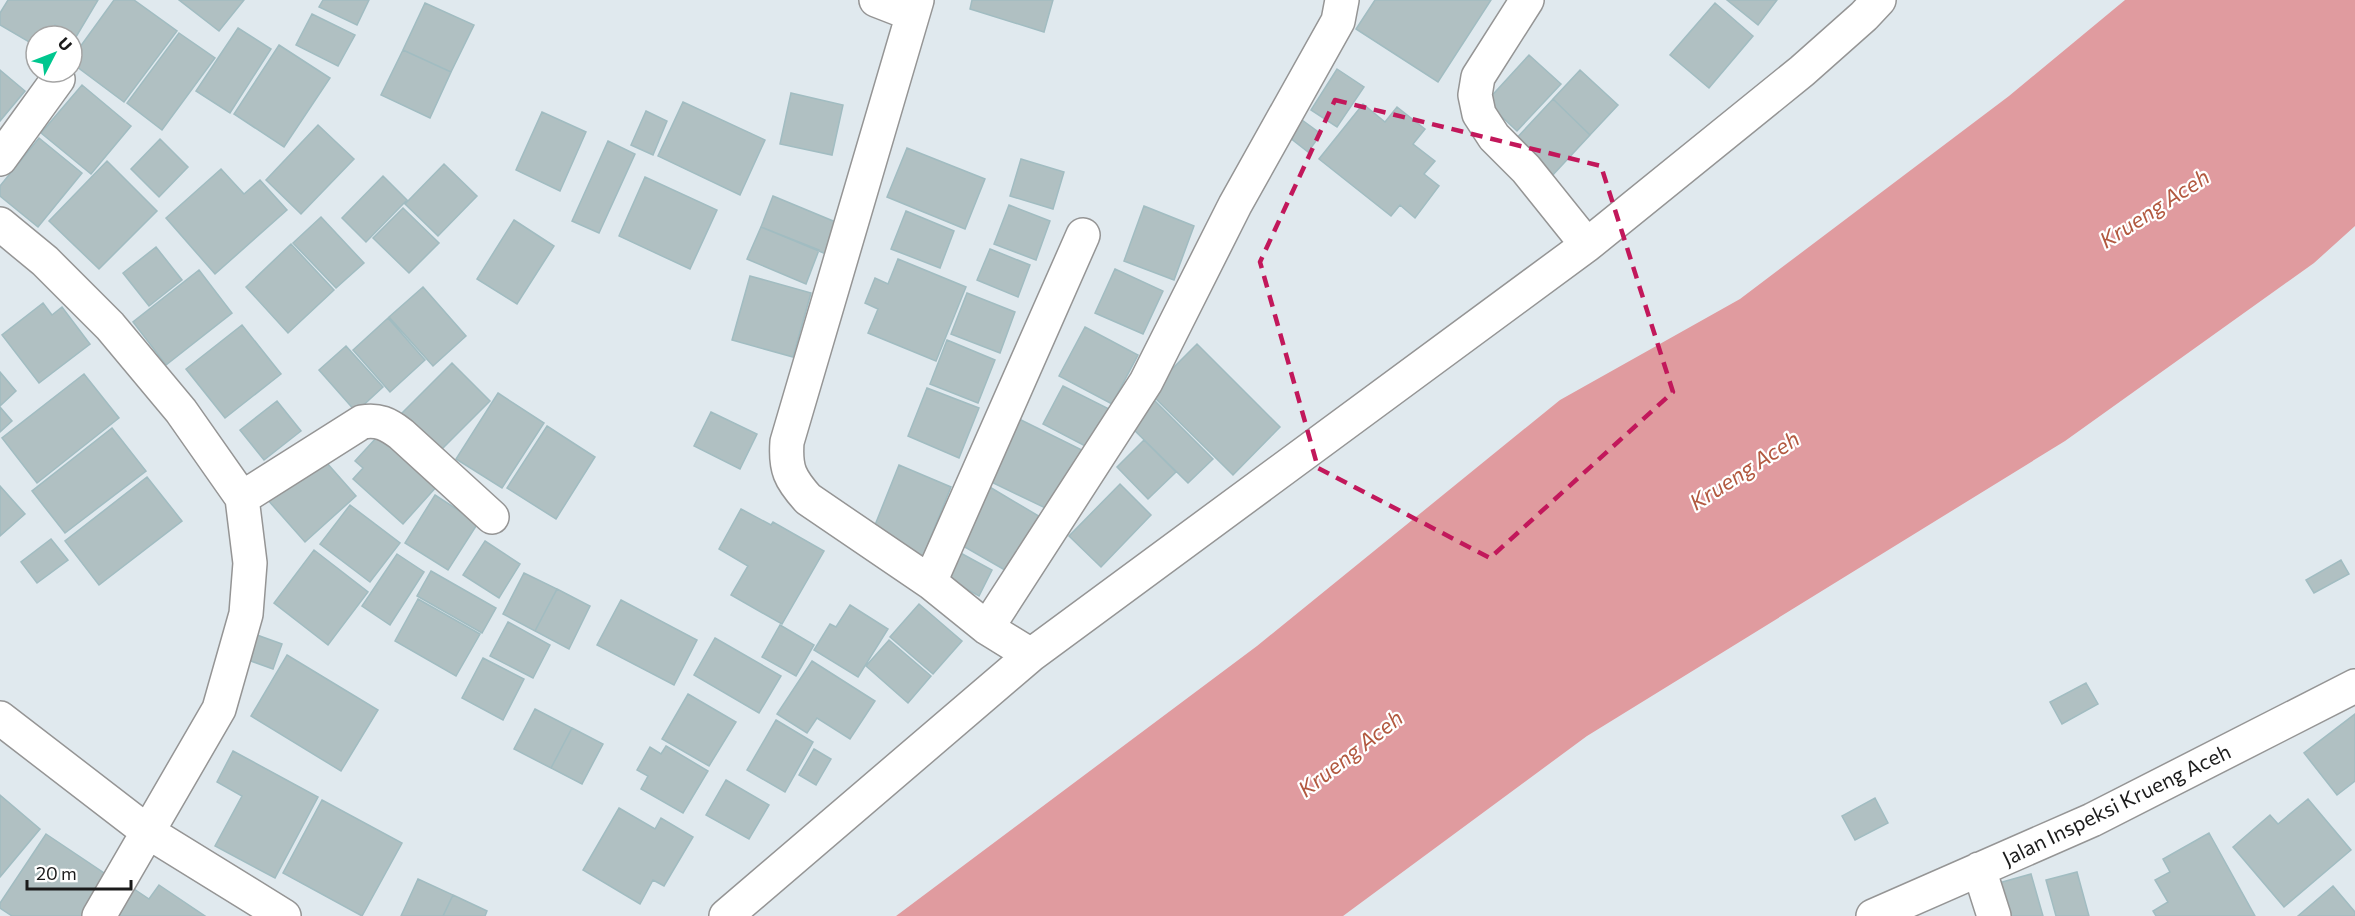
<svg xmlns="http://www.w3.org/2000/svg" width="2355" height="916" viewBox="0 0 2355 916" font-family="Commissioner,sans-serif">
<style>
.water{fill:#e09b9f}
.building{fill:#b0c0c2;stroke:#a1bcc1;stroke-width:1.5}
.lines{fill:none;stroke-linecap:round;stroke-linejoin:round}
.minor-casing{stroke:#959595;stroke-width:36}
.minor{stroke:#fff;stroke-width:33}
.marked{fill:none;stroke:#c2185b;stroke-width:4.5;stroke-dasharray:12 8;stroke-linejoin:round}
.labels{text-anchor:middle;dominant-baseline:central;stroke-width:4.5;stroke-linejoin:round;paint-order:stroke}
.street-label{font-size:21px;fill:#1b1b1b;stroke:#fff}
.water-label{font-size:22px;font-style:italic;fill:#b25940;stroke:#fff}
</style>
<rect width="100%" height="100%" fill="#e0e9ee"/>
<!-- water -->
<path class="water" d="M 2125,0 L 2355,0 L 2355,226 L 2314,263 L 2065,441 L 1587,736 L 1343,916 L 896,916 L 1257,646 L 1560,400 L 1740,299 L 2009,96 Z"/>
<!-- building -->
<path class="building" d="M 8,0 L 98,0 L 76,37 L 55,25 L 49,36 L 36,36 L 36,46 L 0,25 L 0,13 Z
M 114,0 L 134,0 L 177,31 L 124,102 L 72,63 L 72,58 Z
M 179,0 L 244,0 L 219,31 Z
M 323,0 L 369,0 L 357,25 L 319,7 Z
M 972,0 L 1053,0 L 1044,32 L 970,9 Z
M 1375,0 L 1491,0 L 1438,82 L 1356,29 Z
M 1727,0 L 1777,0 L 1758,25 Z
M 425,3 L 474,25 L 451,72 L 403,50 Z
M 1715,3 L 1753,36 L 1709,88 L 1670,55 Z
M 312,14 L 355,35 L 338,66 L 296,45 Z
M 238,28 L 271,49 L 230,113 L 196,91 Z
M 179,33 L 215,58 L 162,130 L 127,103 Z
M 279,45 L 330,78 L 284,147 L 234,114 Z
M 403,50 L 451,72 L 430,118 L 381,95 Z
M 1529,55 L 1561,84 L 1517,131 L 1486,102 Z
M 1337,69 L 1364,87 L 1337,127 L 1311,110 Z
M 0,70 L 25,91 L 0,121 Z
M 1580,70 L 1618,105 L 1590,135 L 1553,99 Z
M 82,85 L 131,126 L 91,174 L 41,133 Z
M 791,93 L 843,105 L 832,155 L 780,144 Z
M 1553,99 L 1590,135 L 1551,177 L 1513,142 Z
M 683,102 L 765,140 L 740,195 L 658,156 Z
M 1363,104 L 1385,122 L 1397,107 L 1425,129 L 1413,144 L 1435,161 L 1424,174 L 1439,186 L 1415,218 L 1400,205 L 1391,216 L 1319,159 Z
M 646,111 L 667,121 L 653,155 L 631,145 Z
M 542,112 L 586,132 L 560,191 L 516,170 Z
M 1302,120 L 1321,134 L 1308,152 L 1289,137 Z
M 318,125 L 354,159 L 301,214 L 266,180 Z
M 39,138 L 82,173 L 38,227 L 0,196 L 0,186 Z
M 160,139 L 188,167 L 159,197 L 131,169 Z
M 608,141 L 635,154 L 599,233 L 572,221 Z
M 907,148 L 985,179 L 965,229 L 887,197 Z
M 1021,159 L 1064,172 L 1053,209 L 1010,196 Z
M 107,161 L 157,211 L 99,269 L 49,221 Z
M 444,164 L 477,196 L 438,236 L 405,204 Z
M 221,169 L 244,194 L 260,180 L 287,210 L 215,274 L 166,218 Z
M 383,176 L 407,200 L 366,242 L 342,218 Z
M 645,177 L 717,210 L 690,269 L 619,236 Z
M 773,196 L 838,223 L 826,254 L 761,227 Z
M 1009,205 L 1050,221 L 1036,260 L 994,244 Z
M 1144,206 L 1194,226 L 1174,280 L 1124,261 Z
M 403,208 L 439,243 L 409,273 L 373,238 Z
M 906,211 L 954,231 L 940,268 L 891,249 Z
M 321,217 L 364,263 L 336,288 L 293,243 Z
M 514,220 L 554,246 L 517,304 L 477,279 Z
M 761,227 L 819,250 L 806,284 L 747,259 Z
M 291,244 L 334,290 L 288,333 L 246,287 Z
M 156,247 L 182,280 L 149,306 L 123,273 Z
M 990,249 L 1030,265 L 1018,297 L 977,280 Z
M 898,259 L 966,287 L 936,361 L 868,333 L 878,309 L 865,303 L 875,278 L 888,284 Z
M 1115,269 L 1163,291 L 1143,334 L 1095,313 Z
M 199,270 L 232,313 L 166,365 L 133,322 Z
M 750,276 L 811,293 L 793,357 L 732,340 Z
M 423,287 L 466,336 L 433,366 L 389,317 Z
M 967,293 L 1015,312 L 1000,353 L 951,334 Z
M 43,303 L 52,315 L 62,307 L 90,344 L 39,383 L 2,335 Z
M 388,318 L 425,360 L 390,392 L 353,350 Z
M 242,325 L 281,374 L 225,418 L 186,369 Z
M 1085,327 L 1138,355 L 1112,404 L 1059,376 Z
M 947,340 L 995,360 L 978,403 L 930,384 Z
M 1197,344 L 1280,427 L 1233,475 L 1149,392 Z
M 346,346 L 383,387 L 356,412 L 319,370 Z
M 452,363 L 490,401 L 437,454 L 399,416 Z
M 0,372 L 16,391 L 0,406 Z
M 84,374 L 119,418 L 37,483 L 2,438 Z
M 1063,386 L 1111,410 L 1091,449 L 1043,424 Z
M 927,388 L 979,408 L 959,458 L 908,436 Z
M 498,393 L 544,423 L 502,488 L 456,459 Z
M 1153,399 L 1213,459 L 1188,483 L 1128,424 Z
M 277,401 L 301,431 L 264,460 L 240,430 Z
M 0,407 L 12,421 L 0,432 Z
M 711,412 L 757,434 L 740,469 L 694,446 Z
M 1017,418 L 1088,453 L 1058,514 L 987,480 Z
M 547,426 L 595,457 L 556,519 L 507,488 Z
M 112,428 L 146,471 L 65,533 L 32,491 Z
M 377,437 L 385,444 L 391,437 L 438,485 L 403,524 L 353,479 L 363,468 L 355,461 Z
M 1144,440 L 1176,472 L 1148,499 L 1117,467 Z
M 319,454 L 356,496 L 305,542 L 267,499 Z
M 899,465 L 951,487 L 923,556 L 871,535 Z
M 147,477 L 182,521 L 99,585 L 65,541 Z
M 1120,484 L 1151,515 L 1101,567 L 1069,536 Z
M 0,486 L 25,514 L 0,536 Z
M 988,486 L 1042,518 L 1010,573 L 956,542 Z
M 435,495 L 478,523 L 448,570 L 405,543 Z
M 350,505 L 400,543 L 370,582 L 320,544 Z
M 741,509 L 771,525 L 773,522 L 824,551 L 782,624 L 731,595 L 748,566 L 719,549 Z
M 51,539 L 68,560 L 37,583 L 21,562 Z
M 485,541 L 520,564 L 499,598 L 463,575 Z
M 314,550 L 368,592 L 328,645 L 274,603 Z
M 955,550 L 992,570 L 979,596 L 941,575 Z
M 397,554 L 424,572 L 390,625 L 362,606 Z
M 2341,560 L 2349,574 L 2314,593 L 2306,580 Z
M 431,571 L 496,608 L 482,633 L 417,596 Z
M 524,573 L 557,589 L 535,631 L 503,614 Z
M 557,589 L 590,606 L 569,649 L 535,631 Z
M 418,599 L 480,634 L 456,676 L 395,641 Z
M 621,600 L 697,640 L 674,685 L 597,645 Z
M 919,604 L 962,641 L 933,674 L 890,637 Z
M 850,605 L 888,629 L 858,677 L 814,650 L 830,624 L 836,627 Z
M 508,622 L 550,645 L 533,678 L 490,656 Z
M 780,625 L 814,645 L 796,676 L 762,657 Z
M 257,635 L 282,644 L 273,669 L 248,660 Z
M 715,638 L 781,676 L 759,713 L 694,675 Z
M 889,640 L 931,676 L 908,703 L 866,666 Z
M 287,655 L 378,710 L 341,771 L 251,716 Z
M 483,658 L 524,679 L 503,720 L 462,698 Z
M 812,661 L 875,701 L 850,739 L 817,718 L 807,733 L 777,714 Z
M 2086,683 L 2098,704 L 2062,724 L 2050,702 Z
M 688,694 L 736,722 L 709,766 L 662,739 Z
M 535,709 L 572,728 L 551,768 L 514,749 Z
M 2355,714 L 2355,781 L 2337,795 L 2304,753 Z
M 776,720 L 813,742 L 785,792 L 747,770 Z
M 572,728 L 603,744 L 582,784 L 551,768 Z
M 666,746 L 708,771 L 683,813 L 641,789 L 648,776 L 637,770 L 650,747 L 661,754 Z
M 814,749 L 831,759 L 816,785 L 799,775 Z
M 233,751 L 318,797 L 275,878 L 215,846 L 242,796 L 217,782 Z
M 726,780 L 769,805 L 749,839 L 706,815 Z
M 0,795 L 40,829 L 0,877 Z
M 1875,798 L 1888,823 L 1855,840 L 1842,816 Z
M 2308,799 L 2351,850 L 2284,907 L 2233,847 L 2270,815 L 2278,824 Z
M 322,800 L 402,843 L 362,916 L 283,873 Z
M 619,808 L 655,829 L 661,818 L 693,837 L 664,886 L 653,880 L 640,904 L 583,870 Z
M 2209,833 L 2255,916 L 2156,916 L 2153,911 L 2168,902 L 2155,880 L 2170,872 L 2163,859 Z
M 46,834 L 113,879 L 89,916 L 12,916 L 0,908 L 0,903 Z
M 2077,872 L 2089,916 L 2056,916 L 2046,880 Z
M 2031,874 L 2043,916 L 2004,916 L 1995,884 Z
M 418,879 L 453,895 L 443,916 L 401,916 Z
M 159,885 L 205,916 L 121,916 L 114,912 L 131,887 L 149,899 Z
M 2333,886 L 2355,912 L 2355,916 L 2298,916 Z
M 453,895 L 487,911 L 485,916 L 443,916 Z"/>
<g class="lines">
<defs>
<path id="minor" d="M 876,0 L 912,14
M 917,0 L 787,442 C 785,469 790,479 808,499 L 930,582 L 987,628 L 1031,655
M 1527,0 L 1478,77 L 1475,95 L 1479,114 L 1494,137 L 1526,169 L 1587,245
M 0,159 L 58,79
M 0,224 L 45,261 L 110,326 L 181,411 L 242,498 L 250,563 L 246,614 L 219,709 L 99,916
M 242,498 L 362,422 C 378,419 388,424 401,434 L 492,517
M 930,582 L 1083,235
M 987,628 L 1146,382 L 1235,205 L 1338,21 L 1342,0
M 0,718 L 148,832 L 284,916
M 1979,869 L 1994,916
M 726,916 L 1031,655 L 1587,245 L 1802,71 L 1864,16 L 1879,0
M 1873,916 L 2092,820 L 2355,686"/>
</defs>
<!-- minor casing -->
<use href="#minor" class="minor-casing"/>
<!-- minor -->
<use href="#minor" class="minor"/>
</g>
<!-- marked area -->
<path class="marked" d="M 1335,100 L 1601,166 L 1673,392 L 1490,558 L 1318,468 L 1260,262 Z"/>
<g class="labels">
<!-- street labels -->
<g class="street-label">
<text transform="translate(2116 804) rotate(-26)">Jalan Inspeksi Krueng Aceh</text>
</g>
<!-- water labels -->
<g class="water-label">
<text transform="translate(2154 208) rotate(-33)">Krueng Aceh</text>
<text transform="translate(1744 470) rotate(-33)">Krueng Aceh</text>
<text transform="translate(1350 753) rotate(-38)">Krueng Aceh</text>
</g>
</g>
<!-- north arrow -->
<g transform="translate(54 54) rotate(48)"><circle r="28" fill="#ffffff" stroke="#a4a4a4" stroke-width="1.5"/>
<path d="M0-4.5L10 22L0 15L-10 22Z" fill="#00c78f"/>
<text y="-9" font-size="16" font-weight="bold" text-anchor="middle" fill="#1b1b1b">U</text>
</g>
<!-- scale -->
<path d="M27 880v9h104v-9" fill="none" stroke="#1b1b1b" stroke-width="3"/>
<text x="36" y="880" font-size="18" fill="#1b1b1b" stroke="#ffffff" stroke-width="4.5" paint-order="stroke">20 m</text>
</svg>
